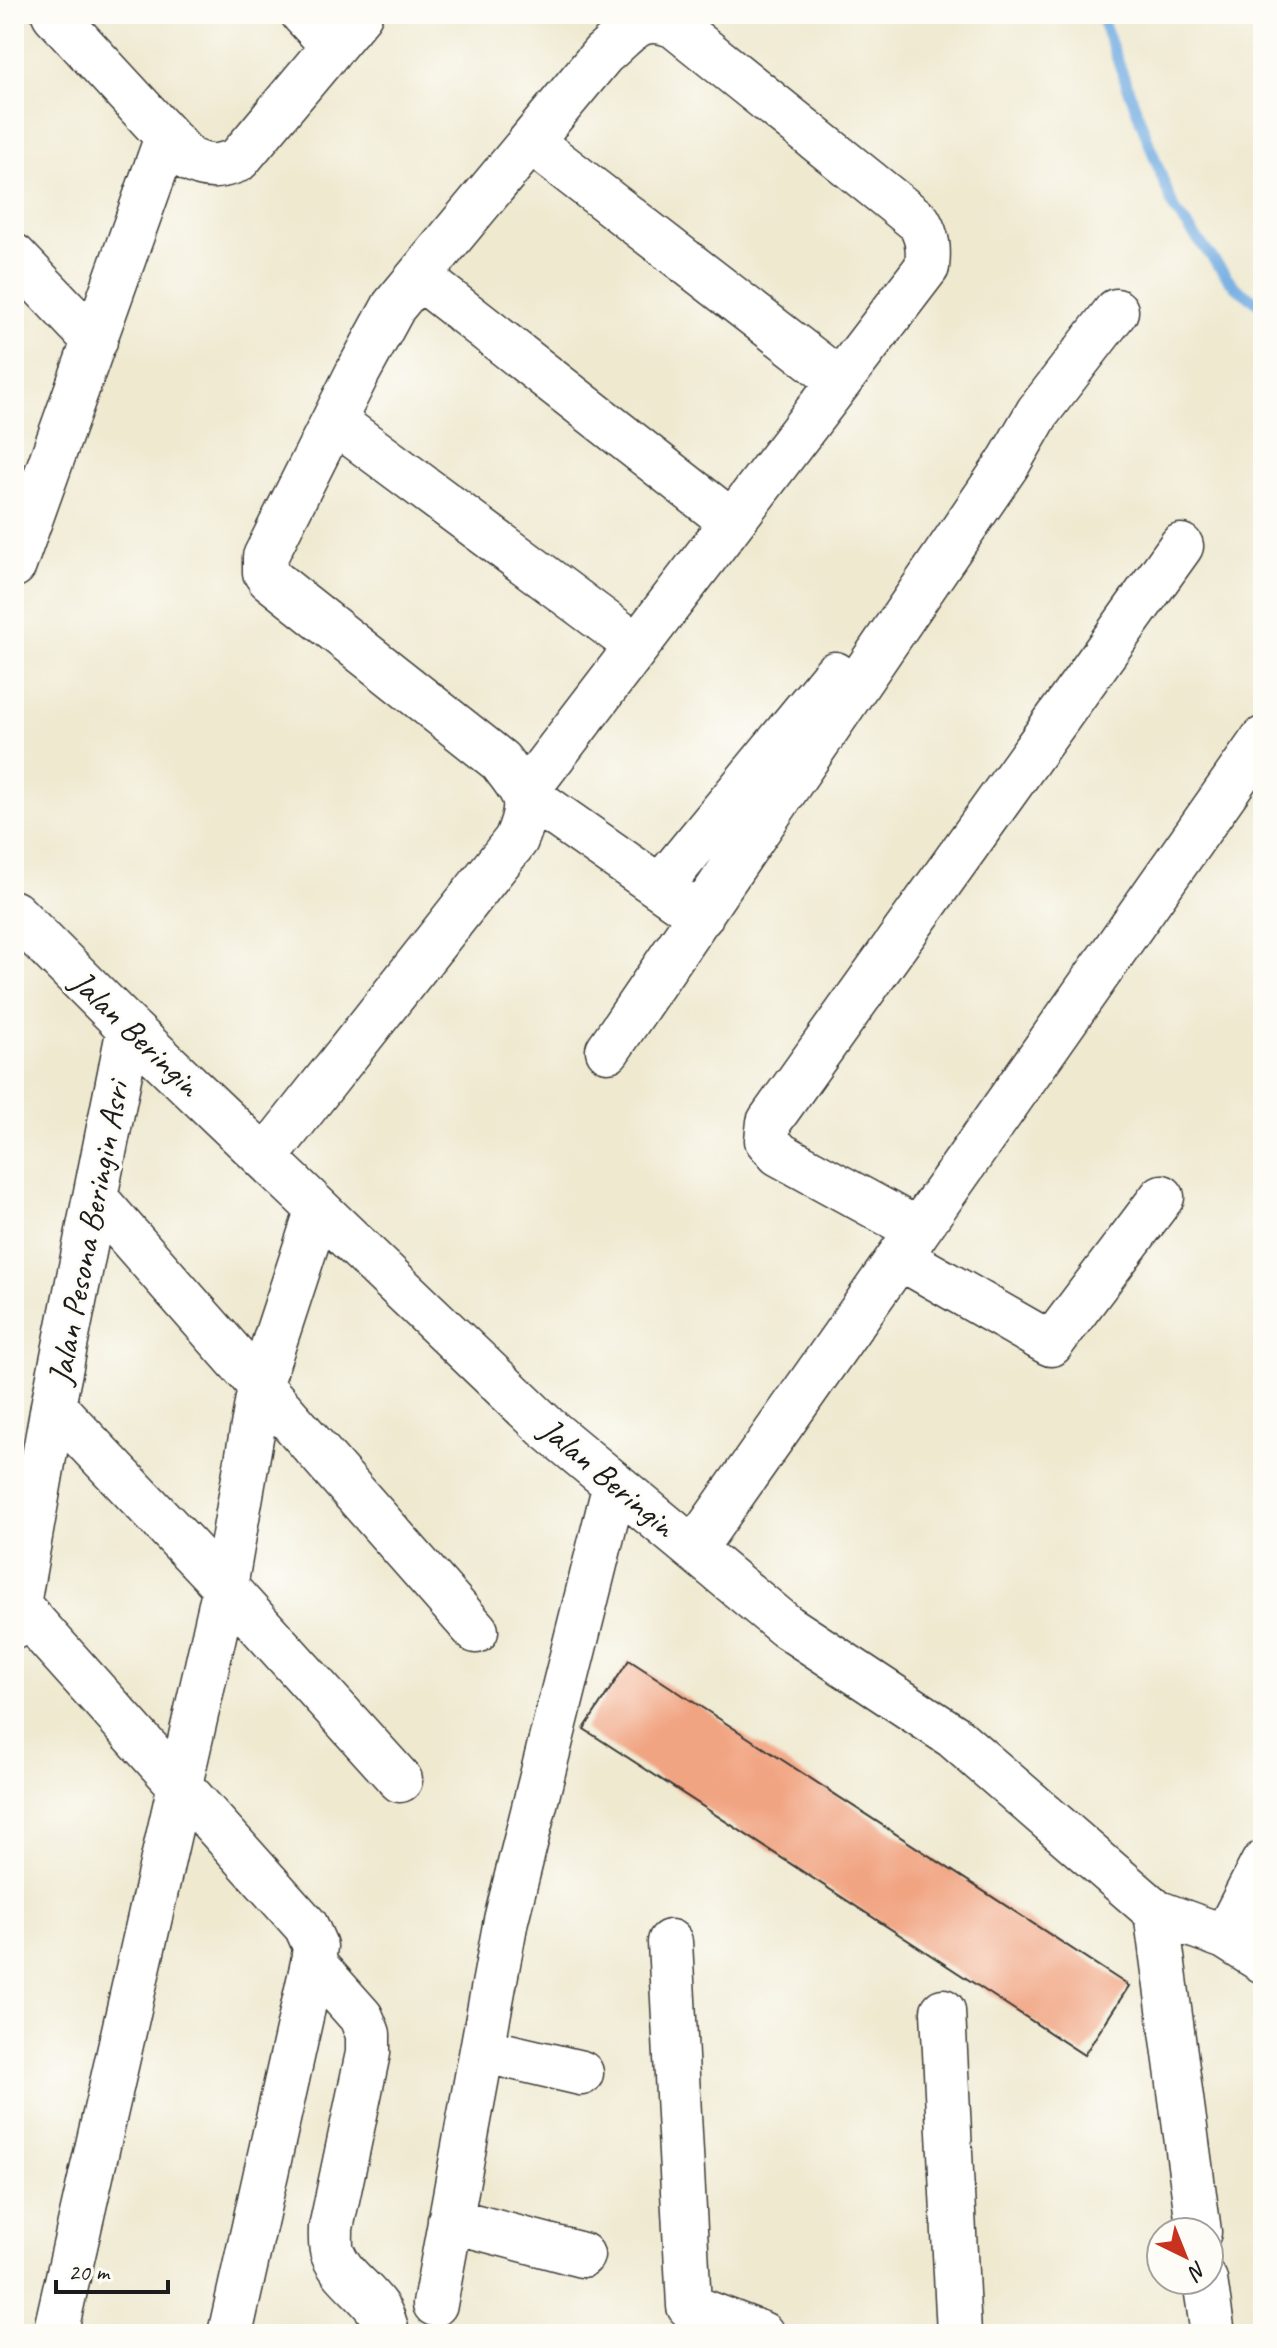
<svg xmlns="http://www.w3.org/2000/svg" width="1277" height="2348" viewBox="0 0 1277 2348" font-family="Caveat,sans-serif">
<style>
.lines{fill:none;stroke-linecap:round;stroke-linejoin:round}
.stream{stroke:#70abe1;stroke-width:11}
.building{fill:#f1a482}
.minor-casing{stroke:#3c3b37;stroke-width:47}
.minor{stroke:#fff;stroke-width:44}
.labels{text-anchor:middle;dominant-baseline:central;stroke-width:6;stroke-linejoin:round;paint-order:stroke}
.street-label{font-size:34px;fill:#1c1c1c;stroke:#fdfcf7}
</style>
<rect width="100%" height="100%" fill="#fdfcf7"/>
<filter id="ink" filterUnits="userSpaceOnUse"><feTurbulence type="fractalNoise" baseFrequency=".0125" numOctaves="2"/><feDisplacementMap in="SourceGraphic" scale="16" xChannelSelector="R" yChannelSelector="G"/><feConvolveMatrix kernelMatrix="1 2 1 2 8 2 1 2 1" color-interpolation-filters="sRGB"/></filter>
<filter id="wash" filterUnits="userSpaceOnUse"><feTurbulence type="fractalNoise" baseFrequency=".006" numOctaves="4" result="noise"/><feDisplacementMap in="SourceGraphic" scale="32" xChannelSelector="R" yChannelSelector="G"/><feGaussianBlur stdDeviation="1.8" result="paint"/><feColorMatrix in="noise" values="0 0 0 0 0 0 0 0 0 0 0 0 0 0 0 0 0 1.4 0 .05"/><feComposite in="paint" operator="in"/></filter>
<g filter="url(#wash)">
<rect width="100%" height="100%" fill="#efe9d0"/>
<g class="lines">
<!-- stream -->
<path class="stream" d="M 1100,14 L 1174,209 L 1235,287 L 1263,306"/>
</g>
<g id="blocks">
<!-- building -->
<path class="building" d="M 629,1660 L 1129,1986 L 1084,2055 L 584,1729 Z"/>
</g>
</g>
<g filter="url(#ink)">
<use href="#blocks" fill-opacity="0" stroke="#3c3b37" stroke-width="2"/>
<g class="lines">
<defs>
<path id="minor" d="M 54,14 L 187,158 C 206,169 218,168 238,160 L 360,14
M 303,14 L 333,46
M 531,142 L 840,381
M 14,256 L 95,341
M 419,277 L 732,522
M 334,421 L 637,646
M 14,565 L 167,137
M 661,886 L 835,674
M 14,913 L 129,1028 L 546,1427 L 786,1626 L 953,1736 L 1156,1912 L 1225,1937 L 1263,1961
M 608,1050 L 1009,462 L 1038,412 L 1116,311
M 265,1158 L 516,840 C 533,799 526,795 500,761 L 269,578 L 265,572 L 265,557 L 358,372 L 394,306 L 603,54 C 630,32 638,11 675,26 L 919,222 C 928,238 929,249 927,267 L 525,793 L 701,916
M 96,1199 L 476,1631
M 918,1230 L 779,1154 L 767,1140 L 769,1122 L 1181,546
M 899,1257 L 1051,1344 L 1162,1197
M 53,1406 L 225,1587 L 400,1780
M 694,1549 L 1263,739
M 18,1605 L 306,1926 L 315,1946 L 313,1963 L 230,2334
M 14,1627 L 53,1406 L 129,1028
M 1156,1912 L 1199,2232
M 1225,1937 L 1263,1863
M 670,1942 L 689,2306 L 762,2334
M 313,1963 L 361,2017 L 368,2034 L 368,2053 L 331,2228 C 331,2236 330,2247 333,2254 C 346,2286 382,2296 387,2334
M 943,2011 L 959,2334
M 482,2050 L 581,2073
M 450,2220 L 582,2255
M 1205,2280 L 1213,2334
M 435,2304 L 506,1920 L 615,1484
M 55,2334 L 225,1587 L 260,1386 L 318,1209"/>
</defs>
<!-- minor casing -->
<use href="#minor" class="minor-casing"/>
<!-- minor -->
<use href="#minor" class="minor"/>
</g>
</g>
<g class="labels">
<!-- street labels -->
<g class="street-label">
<text transform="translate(136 1033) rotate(44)">Jalan Beringin</text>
<text transform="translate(88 1233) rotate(-79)">Jalan Pesona Beringin Asri</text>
<text transform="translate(608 1477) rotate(40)">Jalan Beringin</text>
</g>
</g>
<!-- margin -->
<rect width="1277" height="2348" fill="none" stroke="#fdfcf7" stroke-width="48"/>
<!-- north arrow -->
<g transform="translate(1185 2256) rotate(137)"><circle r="38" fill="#fdfcf7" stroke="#a3a29f" stroke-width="2"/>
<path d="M0-6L14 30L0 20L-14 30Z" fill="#c8321e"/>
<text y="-12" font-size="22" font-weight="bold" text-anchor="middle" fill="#1c1c1c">N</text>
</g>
<!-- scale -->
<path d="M56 2280v12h112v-12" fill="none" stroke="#1c1c1c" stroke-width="4"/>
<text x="68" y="2280" font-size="24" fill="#1c1c1c" stroke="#fdfcf7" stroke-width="6" paint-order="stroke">20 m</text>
</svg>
